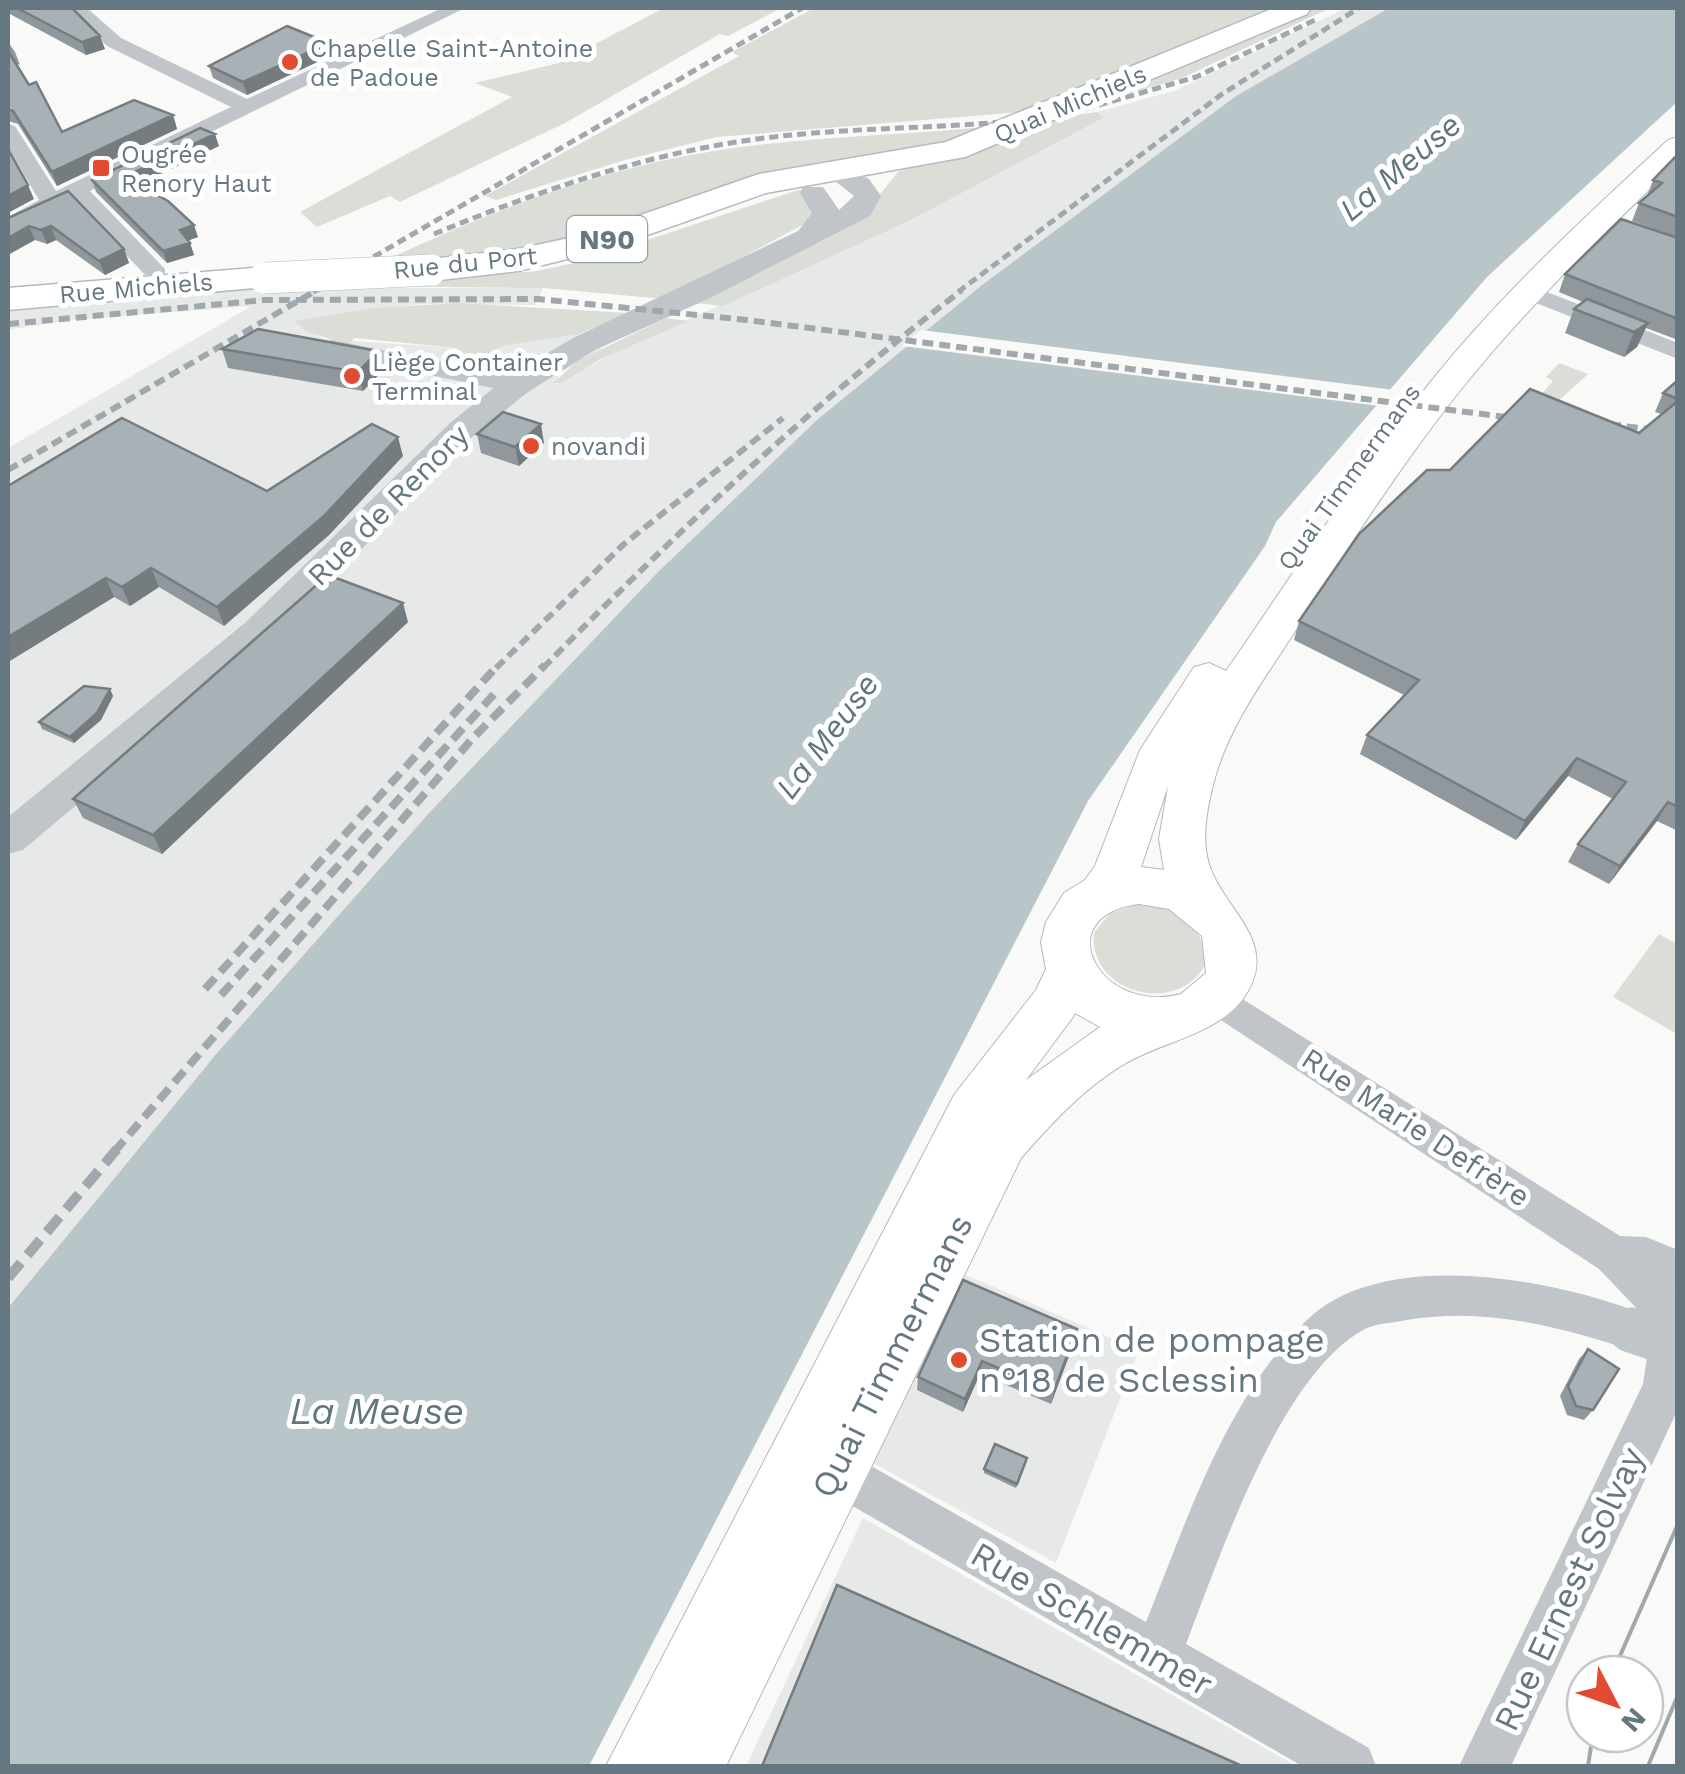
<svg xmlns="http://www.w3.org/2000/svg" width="1685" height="1774" viewBox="0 0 1685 1774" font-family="'Work Sans',sans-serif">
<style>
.built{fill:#e7e9e8}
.green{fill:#daded6}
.water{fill:#b8c6c9}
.pier{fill:#f9f9f7}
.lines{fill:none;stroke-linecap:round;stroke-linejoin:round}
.secondary-casing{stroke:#b3b9bd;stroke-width:2}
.primary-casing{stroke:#b4babd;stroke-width:3}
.minor{fill:#c0c5c9;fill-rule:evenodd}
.tertiary{fill:#c0c5c9;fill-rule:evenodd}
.secondary{fill:#fff;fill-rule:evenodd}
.primary{fill:#fff;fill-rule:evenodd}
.tram{stroke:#a0a8ad;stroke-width:4}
.rail-far3{stroke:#a0a8ad;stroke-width:5;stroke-dasharray:9 5;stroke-linecap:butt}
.rail-far2{stroke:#a0a8ad;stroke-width:6;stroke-dasharray:11 6;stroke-linecap:butt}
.rail-far1{stroke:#a0a8ad;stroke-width:8;stroke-dasharray:15 8;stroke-linecap:butt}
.rail{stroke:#a0a8ad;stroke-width:10;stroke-dasharray:20 10;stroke-linecap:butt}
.primary-bridge-casing{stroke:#b4babd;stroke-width:32;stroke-linecap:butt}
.minor-bridge{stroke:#c0c5c9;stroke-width:45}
.primary-bridge{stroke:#fff;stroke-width:31}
.wall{fill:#90989d}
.shaded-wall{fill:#757c7f}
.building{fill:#a7b1b6;stroke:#757c7f;stroke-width:2.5}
.poi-dot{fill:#e04b31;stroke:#fff;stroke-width:4}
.labels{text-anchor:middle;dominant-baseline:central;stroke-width:10;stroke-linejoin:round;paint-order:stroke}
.far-poi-label{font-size:25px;fill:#657781;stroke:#fff;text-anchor:start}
.far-street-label{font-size:25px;fill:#657781;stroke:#fff}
.shield{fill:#fff;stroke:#93a0a7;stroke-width:2.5}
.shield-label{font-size:28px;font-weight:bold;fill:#657781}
.street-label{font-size:30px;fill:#657781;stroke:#fff}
.water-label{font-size:32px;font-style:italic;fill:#60767b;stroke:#fff}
.near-poi-label{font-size:35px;fill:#657781;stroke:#fff;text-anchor:start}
.near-street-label{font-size:35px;fill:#657781;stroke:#fff}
.near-water-label{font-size:38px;font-style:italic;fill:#60767b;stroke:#fff}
</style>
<rect width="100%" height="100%" fill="#f9f9f7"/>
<!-- built -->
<path class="built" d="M 1346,8 L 1389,8 L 1236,96 L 982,285 L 818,419 L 658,572 L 429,813 L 217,1053 L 8,1308 L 8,448 L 252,306 L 71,320 L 8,330 L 8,309 L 243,288 L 543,288 L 536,305 L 419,304 L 295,322 L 324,339 L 458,348 L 461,358 L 484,357 L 502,346 L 579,334 L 602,348 L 560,373 L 555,385 L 617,351 L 911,220 L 1103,119 L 1097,112 L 1174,91 Z
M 959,1272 L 1139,1350 L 1056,1563 L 871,1462 Z
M 863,1518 L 1296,1766 L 746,1766 Z"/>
<!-- green -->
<path class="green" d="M 664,8 L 781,8 L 728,36 L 720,34 L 565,123 L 400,202 L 390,196 L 317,227 L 300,212 L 512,97 L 475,83 L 559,63 Z
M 814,8 L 1275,8 L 1022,112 L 717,137 L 625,160 L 496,200 L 485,196 L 739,56 L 732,52 Z
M 1316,8 L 1330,8 L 1182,78 L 1092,104 Z
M 1097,112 L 1104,118 L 911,220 L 723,306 L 695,303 L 861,218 L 898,172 L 1059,117 Z
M 994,126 L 943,144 L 741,179 L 623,225 L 531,251 L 376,265 C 482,214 597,169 714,151 C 806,136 900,136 994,126 Z
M 798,190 L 805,191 L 817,217 L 665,299 L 543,288 L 356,286 L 537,271 L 584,261 Z
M 458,303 L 630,313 L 579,334 L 502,346 L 484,357 L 461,358 L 457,348 L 355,338 L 347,345 L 306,331 L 294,321 L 374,308 Z
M 666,318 L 688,321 L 599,360 L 561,383 L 553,383 L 579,360 Z
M 1559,363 L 1588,374 L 1557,402 L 1523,397 L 1527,393 L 1539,397 L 1553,381 L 1546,377 Z
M 1138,904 C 1180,906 1202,922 1206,963 C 1180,1017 1088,994 1094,933 L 1110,913 Z
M 1659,934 L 1677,944 L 1677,1034 L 1613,997 Z"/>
<!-- water -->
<path class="water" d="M 1389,8 L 1677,8 L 1677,102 L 1487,277 L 1276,522 L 1265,546 L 1088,801 L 589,1766 L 8,1766 L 8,1308 L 217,1053 L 429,813 L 658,572 L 818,419 L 982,285 L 1236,96 Z"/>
<!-- pier -->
<path class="pier" d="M 921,330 L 1394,390 L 1380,406 L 902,346 Z"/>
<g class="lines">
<defs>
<path id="secondary" d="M 1678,137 L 1678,162 C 1601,236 1525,309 1459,392 C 1401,465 1350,543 1301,622 C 1269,673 1230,722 1214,781 C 1207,808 1200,842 1211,870 C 1228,912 1276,942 1248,991 C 1223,1035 1162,1040 1121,1066 C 1082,1090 1051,1124 1021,1158 L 726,1766 L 606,1766 L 954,1095 L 1036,990 L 1046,969 L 1041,942 L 1046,922 L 1064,893 L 1085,880 L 1095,866 L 1140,750 L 1194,667 L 1209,663 L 1226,671 C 1294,573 1358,472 1433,379 C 1503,292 1586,216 1668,140 ZM 1168,786 L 1159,839 L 1164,870 L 1141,867 ZM 1139,904 L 1169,909 L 1202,936 L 1206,973 L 1181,994 C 1098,1016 1047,915 1139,904 ZM 1075,1013 L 1100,1027 L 1026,1080 L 1073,1017 Z"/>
<path id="primary" d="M 1274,8 L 1311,8 L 1307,14 L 965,157 L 766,193 L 605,250 L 518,271 L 431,281 L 418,278 L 413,270 L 418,262 L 431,259 L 518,249 L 583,235 L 759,174 L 946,142 Z
M 264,267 L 277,270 L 282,278 L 277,286 L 8,310 L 8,288 Z"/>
</defs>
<!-- secondary casing -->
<use href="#secondary" class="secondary-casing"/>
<!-- primary casing -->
<use href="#primary" class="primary-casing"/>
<!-- minor -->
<path class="minor" d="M 68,8 L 87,8 L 121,38 L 247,99 L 442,8 L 465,8 L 90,191 L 165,269 L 165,279 L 149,279 L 74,200 L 8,233 L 8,217 L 39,200 L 8,147 L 8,124 L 15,126 L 56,191 L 231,107 L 107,46 Z
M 1529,285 L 1678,343 L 1678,359 L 1521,297 L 1517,292 L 1521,287 Z
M 332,340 L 517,377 L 530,385 L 517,393 L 323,353 L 319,348 L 323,343 Z
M 1217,983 L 1620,1236 L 1646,1237 L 1678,1250 L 1678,1290 L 1674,1289 L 1678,1294 L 1678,1409 L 1511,1766 L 1459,1766 L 1643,1384 L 1650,1336 L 1646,1344 L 1631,1350 C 1557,1326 1485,1307 1407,1320 C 1394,1323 1375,1323 1363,1330 C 1279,1377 1220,1557 1186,1644 L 1369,1748 L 1376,1766 L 1302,1766 L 818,1486 L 811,1470 L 818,1454 L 834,1447 L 850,1454 L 1146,1622 C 1187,1520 1226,1399 1306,1321 C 1382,1246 1552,1279 1641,1313 L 1599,1269 L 1204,1009 L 1198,998 L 1204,987 Z"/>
<!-- tertiary -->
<path class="tertiary" d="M 834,162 L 869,179 L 881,196 L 870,216 L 710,298 L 595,350 L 528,392 L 472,437 L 272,640 L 23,850 L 8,854 L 8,817 L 246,622 L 450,423 L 506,378 L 573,338 L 798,231 L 812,213 L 800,193 L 803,187 L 823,187 L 839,210 L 854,196 L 821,170 Z"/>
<!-- secondary -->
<use href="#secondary" class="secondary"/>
<!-- primary -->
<use href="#primary" class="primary"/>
<!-- tram -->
<path class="tram" d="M 1612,1674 L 1678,1524
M 1588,1766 L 1593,1734
M 1648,1766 L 1678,1695"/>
<!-- rail-far3 -->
<path class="rail-far3" d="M 1085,109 L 1196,77 L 1317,19
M 434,234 C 538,191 645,154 757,139 C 838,128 920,129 1002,122
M 313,292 L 802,8
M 958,292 L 1222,94 L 1359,8"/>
<!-- rail-far2 -->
<path class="rail-far2" d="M 8,324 L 265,300 L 538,299 L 747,320 L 1529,420
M 1593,422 L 1678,433
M 8,470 L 317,290
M 496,668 L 624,544 L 783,418
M 543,668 C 679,530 808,408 962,290"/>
<!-- rail-far1 -->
<path class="rail-far1" d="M 205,989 L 498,665
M 221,995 L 495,693
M 114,1152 L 472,739 L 545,665"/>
<!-- rail -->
<path class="rail" d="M 8,1278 L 117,1149"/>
<defs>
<path id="primary-bridge" d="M 264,278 L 431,270"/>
</defs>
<!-- primary-bridge casing -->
<use href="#primary-bridge" class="primary-bridge-casing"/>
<!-- minor-bridge -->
<path class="minor-bridge" d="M 1631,1330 L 1678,1346"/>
<!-- primary-bridge -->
<use href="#primary-bridge" class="primary-bridge"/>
</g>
<!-- wall -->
<path class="wall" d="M 8,8 L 72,8 L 105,49 L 86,55 L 8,13 Z
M 8,42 L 15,52 L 20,65 L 15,63 L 62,132 L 173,115 L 177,129 L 57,186 L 18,124 L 8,121 Z
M 332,55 L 247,95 L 213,78 L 209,66 Z
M 219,146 L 138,185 L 198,237 L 189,240 L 194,255 L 167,263 L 96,192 L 92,180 Z
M 1678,154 L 1678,340 L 1646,328 L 1637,347 L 1624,357 L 1565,333 L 1574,309 L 1583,302 L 1559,292 L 1565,274 L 1677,237 L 1632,221 L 1639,203 L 1647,196 L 1653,180 Z
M 68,191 L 124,249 L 129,263 L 105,275 L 56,240 L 47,244 L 35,240 L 8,218 Z
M 222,349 L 383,370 L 363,391 L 228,368 Z
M 1678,380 L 1678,831 L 1657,821 L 1609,884 L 1568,862 L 1578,844 L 1613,799 L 1568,776 L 1516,840 L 1360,754 L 1367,735 L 1404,695 L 1294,640 L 1299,621 L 1450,470 L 1639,433 L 1661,414 L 1655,412 L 1663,393 Z
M 477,434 L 544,443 L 519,466 L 481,453 Z
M 403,456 L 329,535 L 224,626 L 159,587 L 130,606 L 114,597 L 8,662 L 8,486 L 267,491 Z
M 408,622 L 162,854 L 83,818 L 73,799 Z
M 110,689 L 113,696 L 101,720 L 74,743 L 42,729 L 39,722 Z
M 1077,1329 L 1051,1404 L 980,1374 L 963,1412 L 917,1390 L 918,1377 Z
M 1588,1349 L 1593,1410 L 1584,1420 L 1567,1415 L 1560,1396 L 1579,1359 Z
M 1026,1463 L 1016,1488 L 984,1473 L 984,1469 Z"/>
<!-- shaded-wall -->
<path class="shaded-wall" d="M 100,36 L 105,49 L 86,55 L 82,42 Z
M 329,43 L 332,55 L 247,95 L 243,82 Z
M 173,115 L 177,129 L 57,186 L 52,172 Z
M 215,134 L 219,146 L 128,189 L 124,177 Z
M 28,185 L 34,199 L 8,213 L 8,196 Z
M 194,225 L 198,237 L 184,242 L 180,230 Z
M 29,226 L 35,240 L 8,255 L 8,238 Z
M 51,226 L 56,240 L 47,244 L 41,230 Z
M 190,243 L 194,255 L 167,263 L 163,251 Z
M 124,249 L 129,263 L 105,275 L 99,261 Z
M 1648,323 L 1637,347 L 1624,357 L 1634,332 Z
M 378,351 L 383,370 L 363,391 L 358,372 Z
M 541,424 L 544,443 L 519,466 L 515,447 Z
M 398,437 L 403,456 L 329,535 L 224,626 L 217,607 Z
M 151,568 L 159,587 L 130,606 L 122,587 Z
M 106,578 L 114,597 L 8,662 L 8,637 Z
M 403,603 L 408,622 L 162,854 L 153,835 Z
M 110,689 L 113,696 L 101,720 L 74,743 L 70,737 Z
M 1577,758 L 1568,776 L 1516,840 L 1525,821 Z
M 1668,802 L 1657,821 L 1609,884 L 1620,866 Z
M 1077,1329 L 1074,1343 L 1051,1404 L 1054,1391 Z
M 982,1361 L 980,1374 L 963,1412 L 965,1399 Z"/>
<!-- building -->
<path class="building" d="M 17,8 L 72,8 L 100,36 L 82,42 Z
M 287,26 L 329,43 L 243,82 L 209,66 Z
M 8,51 L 29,85 L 36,82 L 62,132 L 134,100 L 173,115 L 52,172 L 13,111 L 8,109 Z
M 200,128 L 215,134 L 124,177 L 168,201 L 194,225 L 180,230 L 190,243 L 163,251 L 92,180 Z
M 8,149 L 28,185 L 8,196 Z
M 1678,154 L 1678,217 L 1639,203 L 1662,183 L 1653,180 Z
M 68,191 L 124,249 L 99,261 L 51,226 L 41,230 L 29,226 L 8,238 L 8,218 Z
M 1621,219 L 1678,238 L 1678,319 L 1565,274 Z
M 1587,299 L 1648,323 L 1634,332 L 1574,309 Z
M 258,329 L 378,351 L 358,372 L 222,349 Z
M 1678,380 L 1678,399 L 1663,393 Z
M 1530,389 L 1639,433 L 1678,401 L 1678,807 L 1668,802 L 1620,866 L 1578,844 L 1626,782 L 1577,758 L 1525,821 L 1367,735 L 1419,680 L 1299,621 L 1359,534 L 1427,470 L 1450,470 Z
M 503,412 L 541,424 L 515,447 L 477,434 Z
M 122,418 L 267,491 L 372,424 L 398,437 L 324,516 L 217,607 L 151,568 L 122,587 L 106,578 L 8,637 L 8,486 Z
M 328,575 L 403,603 L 153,835 L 73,799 Z
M 84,686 L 110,689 L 97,713 L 70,737 L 39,722 Z
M 963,1280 L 1077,1329 L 1054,1391 L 982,1361 L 965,1399 L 918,1377 Z
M 1588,1349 L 1619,1369 L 1593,1410 L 1576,1406 L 1568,1386 Z
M 995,1444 L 1027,1458 L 1017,1484 L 984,1469 Z
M 837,1585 L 1242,1766 L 762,1766 Z"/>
<!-- markers -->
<g class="poi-dot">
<circle cx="290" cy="62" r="10"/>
<rect x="91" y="158" width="20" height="20" rx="5"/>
<circle cx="352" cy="376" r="10"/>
<circle cx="531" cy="446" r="10"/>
<circle cx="959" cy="1360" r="10"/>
</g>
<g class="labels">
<!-- far-poi labels -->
<g class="far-poi-label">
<text x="310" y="48">Chapelle Saint-Antoine<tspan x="310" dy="29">de Padoue</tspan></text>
<text x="121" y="154">Ougrée<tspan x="121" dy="29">Renory Haut</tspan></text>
<text x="372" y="362">Liège Container<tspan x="372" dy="29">Terminal</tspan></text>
<text x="551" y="446">novandi</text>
</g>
<!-- far-street labels -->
<g class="far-street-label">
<text transform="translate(1070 104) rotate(-23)">Quai Michiels</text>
<text transform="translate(465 263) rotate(-6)">Rue du Port</text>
<text transform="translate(136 288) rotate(-5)">Rue Michiels</text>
<text transform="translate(1349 477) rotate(-54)">Quai Timmermans</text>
</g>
<!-- shield labels -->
<rect class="shield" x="567" y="216" width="80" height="46" rx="8"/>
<g class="shield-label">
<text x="607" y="239">N90</text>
</g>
<!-- street labels -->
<g class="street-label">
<text transform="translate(388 505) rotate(-45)">Rue de Renory</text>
<text transform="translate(1416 1127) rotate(33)">Rue Marie Defrère</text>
</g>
<!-- water labels -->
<g class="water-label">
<text transform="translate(1400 167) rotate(-40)">La Meuse</text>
<text transform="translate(827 736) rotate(-53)">La Meuse</text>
</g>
<!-- near-poi labels -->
<g class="near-poi-label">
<text x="979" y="1340">Station de pompage<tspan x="979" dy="40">n°18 de Sclessin</tspan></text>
</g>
<!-- near-street labels -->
<g class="near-street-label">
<text transform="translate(892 1356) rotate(-63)">Quai Timmermans</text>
<text transform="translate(1569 1589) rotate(-65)">Rue Ernest Solvay</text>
<text transform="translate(1092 1619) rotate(30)">Rue Schlemmer</text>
</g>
<!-- near-water labels -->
<g class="near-water-label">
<text x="377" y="1411">La Meuse</text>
</g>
</g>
<!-- border -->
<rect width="1685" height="1774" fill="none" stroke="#657781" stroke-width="20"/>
<!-- north arrow -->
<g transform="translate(1615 1704) rotate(131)"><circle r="48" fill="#ffffff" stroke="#c1c9cd" stroke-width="2.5"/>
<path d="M0-8L18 38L0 25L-18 38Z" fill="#e04b31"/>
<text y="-15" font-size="28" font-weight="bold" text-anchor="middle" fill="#657781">N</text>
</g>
</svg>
